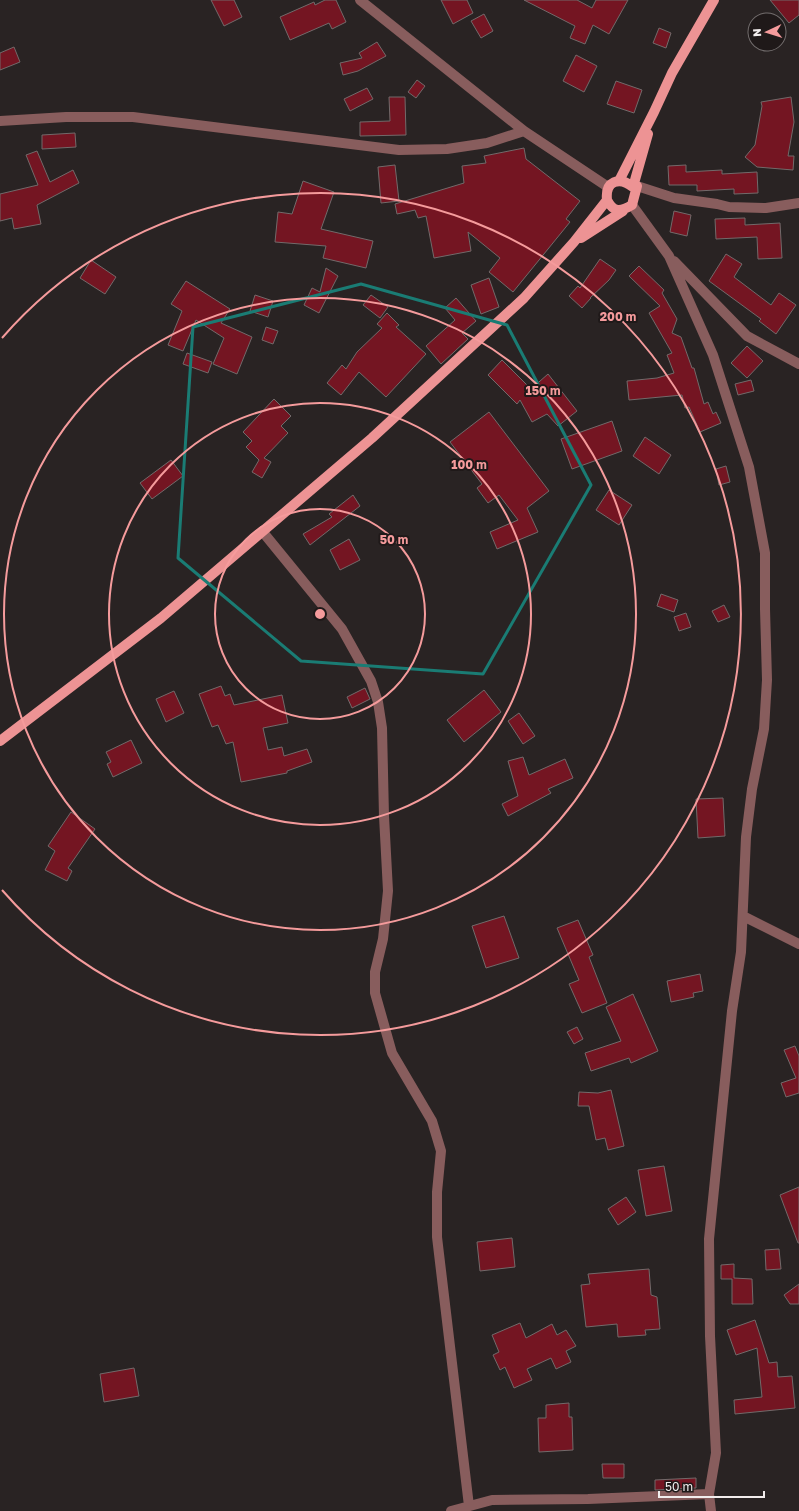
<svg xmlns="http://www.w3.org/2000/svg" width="799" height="1511" viewBox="0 0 799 1511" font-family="'Golos Text',sans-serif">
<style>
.building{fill:#741522;stroke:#726a6a}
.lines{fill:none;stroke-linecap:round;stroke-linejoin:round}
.minor{stroke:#885d5d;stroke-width:10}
.major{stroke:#ed9394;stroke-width:10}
.marked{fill:none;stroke:#1a7c74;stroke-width:3;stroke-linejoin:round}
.ring{fill:none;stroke:#f59b9c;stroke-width:2}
.centre{fill:#f59b9c;stroke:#1f1919;stroke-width:2}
.ring-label{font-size:12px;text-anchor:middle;font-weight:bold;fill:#f59b9c;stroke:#1f1919;stroke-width:4;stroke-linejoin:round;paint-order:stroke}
</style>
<rect width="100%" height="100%" fill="#292323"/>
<!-- building -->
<path class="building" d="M 211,0 L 234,0 L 242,17 L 224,26 Z
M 325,0 L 336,0 L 346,22 L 332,29 L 329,23 L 290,40 L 280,17 L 314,2 L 315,5 Z
M 441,0 L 467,0 L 473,13 L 453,24 Z
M 524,0 L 577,0 L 592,8 L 596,0 L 628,0 L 609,34 L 593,25 L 585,44 L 570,38 L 575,26 Z
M 770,0 L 799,0 L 799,15 L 789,23 Z
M 484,14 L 493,31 L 481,38 L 471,21 Z
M 659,28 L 671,33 L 666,48 L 653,43 Z
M 377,42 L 386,56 L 358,71 L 343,75 L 340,63 L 362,58 L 359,53 Z
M 14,47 L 20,62 L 0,70 L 0,53 Z
M 576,55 L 597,66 L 584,92 L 563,81 Z
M 417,80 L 425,86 L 416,98 L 408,92 Z
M 616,81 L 642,90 L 634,113 L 607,104 Z
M 367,88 L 373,99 L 350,111 L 344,99 Z
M 389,97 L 405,97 L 406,135 L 360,136 L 360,122 L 390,121 Z
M 791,97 L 794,122 L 788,156 L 794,156 L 793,170 L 757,167 L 745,157 L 755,145 L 762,106 L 761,102 Z
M 75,133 L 76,147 L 42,149 L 42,135 Z
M 524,148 L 526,159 L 580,201 L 566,219 L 570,222 L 513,292 L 489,272 L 500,258 L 468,232 L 471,251 L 434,258 L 426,216 L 418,218 L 415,210 L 397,214 L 395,204 L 464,183 L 462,166 L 486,163 L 484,156 Z
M 37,151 L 50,182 L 73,170 L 79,183 L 37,205 L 41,224 L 14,229 L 12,218 L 0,221 L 0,194 L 38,185 L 26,155 Z
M 395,165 L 399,201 L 381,203 L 378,167 Z
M 686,165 L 686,172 L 722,170 L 722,174 L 757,172 L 758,193 L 734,194 L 734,189 L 697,191 L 697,185 L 669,185 L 668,166 Z
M 303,181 L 334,192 L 321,229 L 373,241 L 366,268 L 323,258 L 326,246 L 275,242 L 278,212 L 292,214 Z
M 674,211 L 691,215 L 687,236 L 670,232 Z
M 745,218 L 745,225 L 780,223 L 782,258 L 758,259 L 757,237 L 716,239 L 715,219 Z
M 726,254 L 742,264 L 734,277 L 771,305 L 779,293 L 796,305 L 776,334 L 759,321 L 761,319 L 709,281 Z
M 600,259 L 616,270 L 609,280 L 590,298 L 591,298 L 582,308 L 569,296 L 578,286 L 580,288 Z
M 91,260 L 116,277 L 105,294 L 80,278 Z
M 639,266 L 664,290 L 662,293 L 677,319 L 672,333 L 681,337 L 692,368 L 694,368 L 704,404 L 708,402 L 713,414 L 716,412 L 721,423 L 700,432 L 689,407 L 685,408 L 682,395 L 629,400 L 627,381 L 657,378 L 674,373 L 667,355 L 672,353 L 649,313 L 660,306 L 629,276 Z
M 326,268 L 338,276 L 319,313 L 304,305 L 312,288 L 320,292 Z
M 489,278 L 499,307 L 481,314 L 471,285 Z
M 186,281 L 230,309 L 221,323 L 252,337 L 237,374 L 213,364 L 224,338 L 196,320 L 183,351 L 168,345 L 182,311 L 171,304 Z
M 255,295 L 273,301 L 268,317 L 250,311 Z
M 371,295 L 388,307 L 380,318 L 363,305 Z
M 456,298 L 476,321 L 462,333 L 468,339 L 441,364 L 426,346 L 455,320 L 445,308 Z
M 387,313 L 399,325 L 396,327 L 426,354 L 386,397 L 359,372 L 341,395 L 327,383 L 342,365 L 346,369 L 357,352 L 382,328 L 377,324 Z
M 266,327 L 278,331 L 273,344 L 262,340 Z
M 747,346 L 763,361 L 747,378 L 731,363 Z
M 187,353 L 212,362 L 208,373 L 183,364 Z
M 502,360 L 531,389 L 548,374 L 577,411 L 558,426 L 547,414 L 532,422 L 520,400 L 517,404 L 488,375 Z
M 751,380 L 754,391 L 738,395 L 735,384 Z
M 274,399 L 291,416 L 281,426 L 288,433 L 264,458 L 271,462 L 262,478 L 252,472 L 259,460 L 246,447 L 252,441 L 243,432 Z
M 489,412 L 549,491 L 527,508 L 538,532 L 497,549 L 490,532 L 518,520 L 499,495 L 488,503 L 477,488 L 482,484 L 450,442 Z
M 612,421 L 622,451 L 572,469 L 561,439 Z
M 645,437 L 671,455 L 659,474 L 633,456 Z
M 171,460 L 183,476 L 152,499 L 140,483 Z
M 726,466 L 730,482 L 719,485 L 716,469 Z
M 609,490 L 632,505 L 619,525 L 596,510 Z
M 353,495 L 360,506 L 310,545 L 303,534 L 332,517 L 329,514 Z
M 349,539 L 360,560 L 340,570 L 330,550 Z
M 661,594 L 678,600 L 674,612 L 657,606 Z
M 724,605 L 730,617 L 718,622 L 712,611 Z
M 686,613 L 691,627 L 679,631 L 674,617 Z
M 221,686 L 225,696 L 230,694 L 234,705 L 282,695 L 288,723 L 263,728 L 268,750 L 282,747 L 284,756 L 307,749 L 312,762 L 287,771 L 287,773 L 241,782 L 233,742 L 226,744 L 218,725 L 212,727 L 199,694 Z
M 365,688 L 370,699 L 352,708 L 347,697 Z
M 484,690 L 501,712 L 464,742 L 447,720 Z
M 174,691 L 184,713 L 166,722 L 156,699 Z
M 519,713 L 535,736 L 523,744 L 508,721 Z
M 131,740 L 142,763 L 113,777 L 107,764 L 111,762 L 106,752 Z
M 523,757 L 529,775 L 565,759 L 573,778 L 548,789 L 551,793 L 508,816 L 502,804 L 518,796 L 508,761 Z
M 723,798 L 725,836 L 698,838 L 696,799 Z
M 71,812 L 95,829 L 68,868 L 72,871 L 67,881 L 45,870 L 55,851 L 48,846 Z
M 504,916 L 519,958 L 486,968 L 472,926 Z
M 578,920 L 593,955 L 589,957 L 607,1003 L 582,1013 L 569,984 L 579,980 L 557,928 Z
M 700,974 L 703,991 L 693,993 L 694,997 L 671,1002 L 667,981 Z
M 633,994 L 658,1051 L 631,1063 L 629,1058 L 591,1071 L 585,1053 L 621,1041 L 606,1007 Z
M 577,1027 L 583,1039 L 574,1044 L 567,1032 Z
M 795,1046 L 799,1056 L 799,1093 L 786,1097 L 781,1083 L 796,1078 L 784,1050 Z
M 611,1090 L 624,1146 L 608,1150 L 605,1138 L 596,1140 L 589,1106 L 578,1106 L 579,1092 L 598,1093 Z
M 664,1166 L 672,1211 L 646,1216 L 638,1170 Z
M 799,1187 L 799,1243 L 798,1243 L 780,1195 Z
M 626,1197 L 636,1212 L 618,1225 L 608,1209 Z
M 512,1238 L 515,1267 L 480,1271 L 477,1242 Z
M 779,1249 L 781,1269 L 766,1270 L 765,1250 Z
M 734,1264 L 734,1278 L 752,1279 L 753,1304 L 732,1304 L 732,1279 L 721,1279 L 721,1265 Z
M 649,1269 L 651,1295 L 657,1297 L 660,1329 L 645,1330 L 646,1335 L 618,1337 L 617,1324 L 586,1327 L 581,1285 L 590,1284 L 588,1274 Z
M 799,1284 L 799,1304 L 790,1304 L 784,1295 Z
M 755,1320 L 769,1363 L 777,1362 L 778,1377 L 792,1376 L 795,1408 L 735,1414 L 734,1400 L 762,1397 L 757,1348 L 736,1355 L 727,1330 Z
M 520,1323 L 526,1338 L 552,1324 L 557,1335 L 566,1330 L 576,1346 L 566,1351 L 571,1362 L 556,1369 L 551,1358 L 527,1369 L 532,1380 L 514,1388 L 505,1367 L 500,1370 L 493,1355 L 499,1352 L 492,1335 Z
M 134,1368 L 139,1396 L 104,1402 L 100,1374 Z
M 569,1403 L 569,1417 L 572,1417 L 573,1450 L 539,1452 L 538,1418 L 546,1418 L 546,1405 Z
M 602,1464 L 624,1464 L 624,1478 L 603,1478 Z
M 696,1478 L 696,1488 L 655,1490 L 655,1480 Z"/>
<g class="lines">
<!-- minor -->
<path class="minor" d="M 360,0 L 524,131 L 608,187
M 0,121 L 66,117 L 133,117 L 399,150 L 447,149 L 487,143 L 524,131
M 637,186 L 674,198 L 717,204 L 729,207 L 766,208 L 799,203
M 632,205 L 669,256 L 713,355 L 749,467 L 765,553 L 765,609 L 767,680 L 764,729 L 752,789 L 746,837 L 741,952 L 732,1011 L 709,1239 L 710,1336 L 716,1453 L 709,1494 L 711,1511
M 674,261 L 747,336 L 799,364
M 262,531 L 342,629 L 371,681 L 378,702 L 382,728 L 384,816 L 388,891 L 383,939 L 375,972 L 375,993 L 392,1053 L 432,1121 L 441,1151 L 437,1192 L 437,1237 L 469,1506
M 743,916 L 799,944
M 451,1511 L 492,1500 L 588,1499 L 709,1494"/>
<!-- major -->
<path class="major" d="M 619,181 L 654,112 L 672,73 L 714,0
M 633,187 L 648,134
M 581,238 L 623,211
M 0,741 L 161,618 L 372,438 L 524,298 L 574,242 L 607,200 C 605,181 619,176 633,187 L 637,186 L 632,205 C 620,212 614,213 607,200"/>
</g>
<!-- marked area -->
<path class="marked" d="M 361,284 L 507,325 L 591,485 L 483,674 L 301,661 L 178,558 L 193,327 Z"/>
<!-- distance rings -->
<g class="ring">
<circle cx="320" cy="614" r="105"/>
<circle cx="320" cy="614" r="211"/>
<circle cx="320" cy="614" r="316"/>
<path d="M2 338A421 421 0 1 1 2 890"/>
</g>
<circle cx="320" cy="614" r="6" class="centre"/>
<g class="ring-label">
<text x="618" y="321">200 m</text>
<text x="543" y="395">150 m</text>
<text x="469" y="469">100 m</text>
<text x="394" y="544">50 m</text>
</g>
<!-- north arrow -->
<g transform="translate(767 32) rotate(266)"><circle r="19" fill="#1f1919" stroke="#736e6e"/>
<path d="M0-3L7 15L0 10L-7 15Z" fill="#f59b9c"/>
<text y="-6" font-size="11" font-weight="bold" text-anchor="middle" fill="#f2eded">N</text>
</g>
<!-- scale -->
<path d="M659 1491v6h105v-6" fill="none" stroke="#f2eded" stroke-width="2"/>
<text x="665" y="1491" font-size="12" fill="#f2eded" stroke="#1f1919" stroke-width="3" paint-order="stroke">50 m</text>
</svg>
